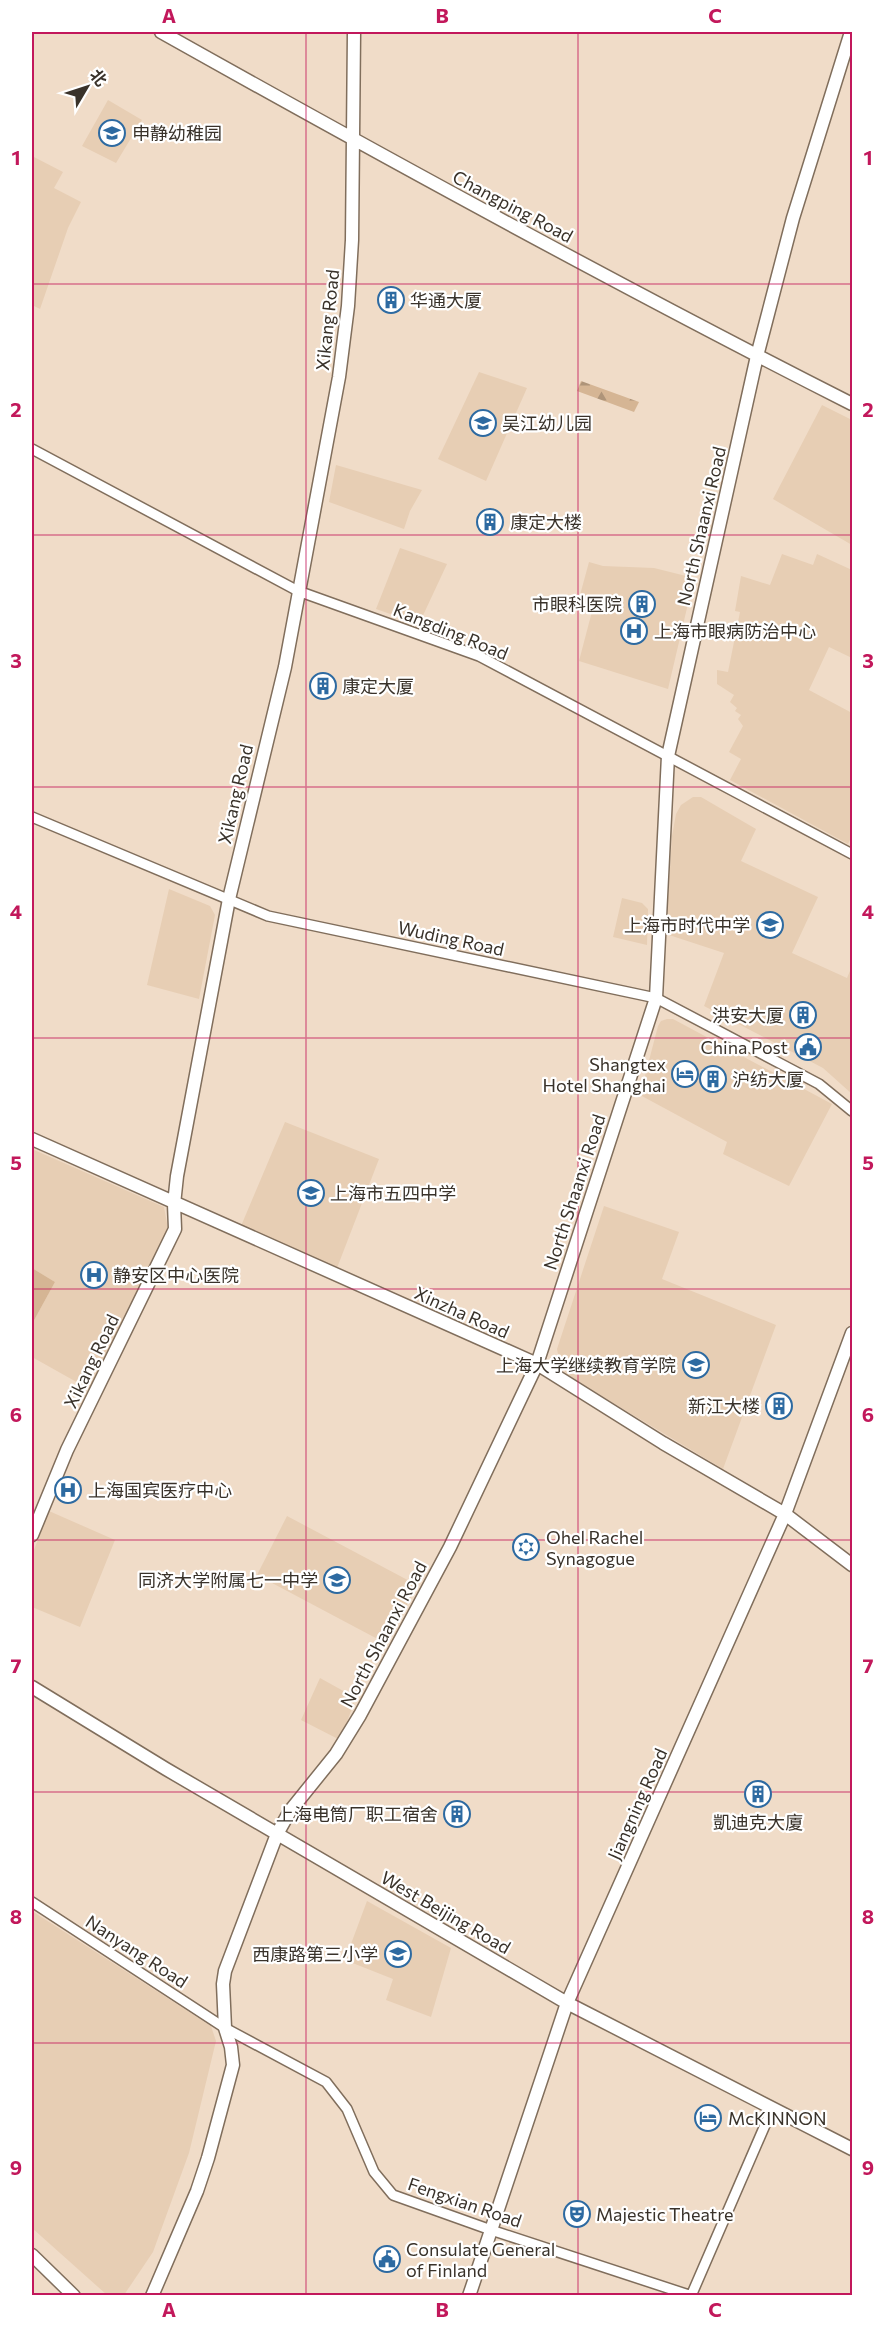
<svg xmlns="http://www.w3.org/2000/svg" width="884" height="2327" viewBox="0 0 884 2327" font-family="Commissioner,'Noto Sans SC',sans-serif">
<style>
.built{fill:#e7ceb4}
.green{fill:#d5b594}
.forest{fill:url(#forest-firs)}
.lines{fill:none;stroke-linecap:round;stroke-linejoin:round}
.street-casing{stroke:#806e5c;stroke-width:12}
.secondary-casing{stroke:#806e5c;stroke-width:15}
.street{stroke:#fff;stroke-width:9}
.secondary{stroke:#fff;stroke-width:12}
.grid{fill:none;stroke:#c2185b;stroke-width:1.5;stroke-opacity:0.55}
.labels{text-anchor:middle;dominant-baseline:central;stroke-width:4.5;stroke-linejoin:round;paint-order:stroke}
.poi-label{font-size:18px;fill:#39322a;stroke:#fff;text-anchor:start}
.street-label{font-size:18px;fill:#39322a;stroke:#fff}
.neatline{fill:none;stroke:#c2185b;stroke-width:2}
.grid-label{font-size:20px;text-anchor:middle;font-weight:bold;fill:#c2185b}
</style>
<defs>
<pattern id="forest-firs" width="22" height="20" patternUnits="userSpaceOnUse" patternTransform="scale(1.5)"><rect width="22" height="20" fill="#d5b594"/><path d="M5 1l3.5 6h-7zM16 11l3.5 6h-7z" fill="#ae9479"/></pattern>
</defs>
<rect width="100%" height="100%" fill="#f0dcc8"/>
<!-- built -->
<path class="built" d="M 108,100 L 142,120 L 116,163 L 82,146 Z
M 32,156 L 63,172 L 54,188 L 81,202 L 68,228 L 40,309 L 32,305 Z
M 479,372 L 527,388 L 486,481 L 438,459 Z
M 822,405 L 852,420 L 852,545 L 773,499 Z
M 336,465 L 422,490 L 410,511 L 404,529 L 329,502 Z
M 400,548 L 447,564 L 419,624 L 376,609 Z
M 782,554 L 813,565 L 817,554 L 852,570 L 852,658 L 829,647 L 809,690 L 852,713 L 852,836 L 848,844 L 730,780 L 741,759 L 729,752 L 743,726 L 738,719 L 741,715 L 735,711 L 737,708 L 730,702 L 734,695 L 717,684 L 717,670 L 728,672 L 740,612 L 735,611 L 741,576 L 770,585 Z
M 589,562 L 603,566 L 654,568 L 694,578 L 668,689 L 579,661 L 595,600 L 580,595 Z
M 693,797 L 701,797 L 756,829 L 741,861 L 818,897 L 792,953 L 847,978 L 852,966 L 852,1094 L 823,1068 L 704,1006 L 724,953 L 666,934 L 672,836 L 676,814 L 681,805 Z
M 169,889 L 210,906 L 215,915 L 199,999 L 147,985 Z
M 622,898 L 642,903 L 648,909 L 647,945 L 613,937 Z
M 667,1019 L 673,1019 L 832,1104 L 789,1186 L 723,1154 L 727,1142 L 640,1095 L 658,1026 L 661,1021 Z
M 285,1122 L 379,1159 L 337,1268 L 241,1226 Z
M 32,1149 L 164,1207 L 168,1229 L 89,1389 L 32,1357 L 32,1324 L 55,1282 L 32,1268 Z
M 604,1206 L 679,1232 L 662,1279 L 776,1325 L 723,1469 L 568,1376 L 560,1364 L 557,1349 Z
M 49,1511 L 115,1540 L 80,1627 L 32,1607 L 32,1555 Z
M 287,1516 L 417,1585 L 387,1644 L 257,1575 Z
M 320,1678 L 356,1698 L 340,1740 L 301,1720 Z
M 367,1901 L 451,1948 L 431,2017 L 386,2000 L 393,1979 L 345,1960 Z
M 32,1911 L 211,2026 L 216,2041 L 189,2153 L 153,2252 L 124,2295 L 107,2295 L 32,2228 Z"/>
<!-- green -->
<path class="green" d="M 32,1268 L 55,1282 L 32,1324 Z"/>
<!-- forest -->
<path class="forest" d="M 581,381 L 639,402 L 634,412 L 577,391 Z"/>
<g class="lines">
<defs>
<path id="street" d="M 32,449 L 298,591 L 479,656 L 852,854
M 32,817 L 268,916 L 656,998 L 819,1084 L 852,1111
M 32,1902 L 225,2028 L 326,2082 L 347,2109 L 374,2172 L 393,2195 L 491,2230 L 692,2296
M 691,2296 L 772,2109"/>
<path id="secondary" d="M 161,32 C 389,160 619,286 852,404
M 32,1139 L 537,1364 L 663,1443 L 785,1514 L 852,1565
M 32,1535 L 67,1450 L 175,1229 L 174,1204 L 177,1176 L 229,899 L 285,667 L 339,377 L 348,306 L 352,240 L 354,32
M 32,1687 L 166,1769 L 567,2003 L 852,2149
M 32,2255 L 74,2296
M 152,2296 L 197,2191 L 208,2158 L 233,2065 L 231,2047 L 225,2028 L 223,1984 L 225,1971 L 277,1834 L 290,1811 L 336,1754 L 360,1715 L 450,1547 L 537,1364 L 656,998 L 668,756 L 757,356 L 793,218 L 851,32
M 469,2296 L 567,2003 L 785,1514 L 852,1333"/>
</defs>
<!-- street casing -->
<use href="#street" class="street-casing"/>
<!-- secondary casing -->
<use href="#secondary" class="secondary-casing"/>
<!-- street -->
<use href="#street" class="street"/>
<!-- secondary -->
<use href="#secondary" class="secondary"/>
</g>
<!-- grid -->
<path class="grid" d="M 306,32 L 306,2296M 578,32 L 578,2296M 32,284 L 852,284M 32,535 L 852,535M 32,787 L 852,787M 32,1038 L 852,1038M 32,1289 L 852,1289M 32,1540 L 852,1540M 32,1792 L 852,1792M 32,2043 L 852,2043"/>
<!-- icons -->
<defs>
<symbol id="school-ring" viewBox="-11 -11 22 22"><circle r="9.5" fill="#fff" stroke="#2d6aa1" stroke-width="1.5"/><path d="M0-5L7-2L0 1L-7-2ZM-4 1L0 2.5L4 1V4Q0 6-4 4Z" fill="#2d6aa1"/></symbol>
<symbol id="building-ring" viewBox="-11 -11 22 22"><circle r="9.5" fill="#fff" stroke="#2d6aa1" stroke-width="1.5"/><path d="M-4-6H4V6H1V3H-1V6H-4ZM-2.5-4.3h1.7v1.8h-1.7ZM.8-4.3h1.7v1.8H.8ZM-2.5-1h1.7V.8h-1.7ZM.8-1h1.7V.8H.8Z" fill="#2d6aa1"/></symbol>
<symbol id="hospital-ring" viewBox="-11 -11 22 22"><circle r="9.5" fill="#fff" stroke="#2d6aa1" stroke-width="1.5"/><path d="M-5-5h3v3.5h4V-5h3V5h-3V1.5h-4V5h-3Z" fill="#2d6aa1"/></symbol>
<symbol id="civic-ring" viewBox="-11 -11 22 22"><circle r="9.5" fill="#fff" stroke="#2d6aa1" stroke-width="1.5"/><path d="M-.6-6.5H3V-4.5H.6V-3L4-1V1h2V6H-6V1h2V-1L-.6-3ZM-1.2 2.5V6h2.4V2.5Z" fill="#2d6aa1"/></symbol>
<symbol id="hotel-ring" viewBox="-11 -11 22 22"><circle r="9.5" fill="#fff" stroke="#2d6aa1" stroke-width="1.5"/><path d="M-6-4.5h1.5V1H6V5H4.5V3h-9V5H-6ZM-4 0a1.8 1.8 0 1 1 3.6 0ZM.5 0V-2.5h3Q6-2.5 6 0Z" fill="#2d6aa1"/></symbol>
<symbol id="synagogue-ring" viewBox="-11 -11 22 22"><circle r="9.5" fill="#fff" stroke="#2d6aa1" stroke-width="1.5"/><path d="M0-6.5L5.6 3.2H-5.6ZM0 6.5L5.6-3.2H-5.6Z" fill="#2d6aa1"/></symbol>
<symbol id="theatre-ring" viewBox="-11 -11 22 22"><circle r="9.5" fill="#fff" stroke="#2d6aa1" stroke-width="1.5"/><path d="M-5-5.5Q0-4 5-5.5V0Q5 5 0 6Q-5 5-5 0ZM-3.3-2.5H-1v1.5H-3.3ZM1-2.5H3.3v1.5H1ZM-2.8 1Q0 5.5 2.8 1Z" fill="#2d6aa1"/></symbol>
</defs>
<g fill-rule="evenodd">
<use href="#school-ring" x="97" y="118" width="30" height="30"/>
<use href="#building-ring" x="376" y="285" width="30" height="30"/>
<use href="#school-ring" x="468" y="408" width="30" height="30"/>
<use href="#building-ring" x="475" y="507" width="30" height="30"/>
<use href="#building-ring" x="627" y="589" width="30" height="30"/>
<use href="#hospital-ring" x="619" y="616" width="30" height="30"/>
<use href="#building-ring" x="308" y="671" width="30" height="30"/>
<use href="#school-ring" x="755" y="910" width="30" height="30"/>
<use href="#building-ring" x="788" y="1000" width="30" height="30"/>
<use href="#civic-ring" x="793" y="1032" width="30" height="30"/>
<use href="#hotel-ring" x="670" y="1059" width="30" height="30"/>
<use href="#building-ring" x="698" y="1064" width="30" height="30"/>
<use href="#school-ring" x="296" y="1178" width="30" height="30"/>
<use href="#hospital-ring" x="79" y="1260" width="30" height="30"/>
<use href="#school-ring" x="681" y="1350" width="30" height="30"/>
<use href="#building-ring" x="764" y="1391" width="30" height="30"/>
<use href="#hospital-ring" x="53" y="1475" width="30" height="30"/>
<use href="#synagogue-ring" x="511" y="1532" width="30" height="30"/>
<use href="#school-ring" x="322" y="1565" width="30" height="30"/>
<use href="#building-ring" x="743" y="1779" width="30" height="30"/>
<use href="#building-ring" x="442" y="1799" width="30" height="30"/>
<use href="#school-ring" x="383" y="1939" width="30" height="30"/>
<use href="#hotel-ring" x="693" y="2103" width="30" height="30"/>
<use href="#theatre-ring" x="562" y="2199" width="30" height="30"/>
<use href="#civic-ring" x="372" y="2244" width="30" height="30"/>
</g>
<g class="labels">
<!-- poi labels -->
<g class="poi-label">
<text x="132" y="133">申静幼稚园</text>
<text x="410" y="300">华通大厦</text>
<text x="502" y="423">吴江幼儿园</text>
<text x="510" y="522">康定大楼</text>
<text x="622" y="604" text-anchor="end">市眼科医院</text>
<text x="654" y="631">上海市眼病防治中心</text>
<text x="342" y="686">康定大厦</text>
<text x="750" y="925" text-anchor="end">上海市时代中学</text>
<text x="784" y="1015" text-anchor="end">洪安大厦</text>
<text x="788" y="1047" text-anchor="end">China Post</text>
<text x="666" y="1064" text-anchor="end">Shangtex<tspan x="666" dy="21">Hotel Shanghai</tspan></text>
<text x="732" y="1079">沪纺大厦</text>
<text x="330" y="1193">上海市五四中学</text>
<text x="113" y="1275">静安区中心医院</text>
<text x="676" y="1365" text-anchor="end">上海大学继续教育学院</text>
<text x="760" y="1406" text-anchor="end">新江大楼</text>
<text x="88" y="1490">上海国宾医疗中心</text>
<text x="546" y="1537">Ohel Rachel<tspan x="546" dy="21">Synagogue</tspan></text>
<text x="318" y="1580" text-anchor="end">同济大学附属七一中学</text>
<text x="438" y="1814" text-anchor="end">上海电筒厂职工宿舍</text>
<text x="758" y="1822" text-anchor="middle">凱迪克大廈</text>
<text x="378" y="1954" text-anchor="end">西康路第三小学</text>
<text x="728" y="2118">McKINNON</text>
<text x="596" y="2214">Majestic Theatre</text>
<text x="406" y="2249">Consulate General<tspan x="406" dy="21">of Finland</tspan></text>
</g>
<!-- street labels -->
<g class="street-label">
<text transform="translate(513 206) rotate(28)">Changping Road</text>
<text transform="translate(327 320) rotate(-84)">Xikang Road</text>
<text transform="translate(701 526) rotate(-77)">North Shaanxi Road</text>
<text transform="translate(451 631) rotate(22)">Kangding Road</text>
<text transform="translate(235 794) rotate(-77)">Xikang Road</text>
<text transform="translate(451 938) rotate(12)">Wuding Road</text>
<text transform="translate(574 1192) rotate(-72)">North Shaanxi Road</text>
<text transform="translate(462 1312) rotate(24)">Xinzha Road</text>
<text transform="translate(91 1361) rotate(-64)">Xikang Road</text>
<text transform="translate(383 1634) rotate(-62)">North Shaanxi Road</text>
<text transform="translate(637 1804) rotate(-66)">Jiangning Road</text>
<text transform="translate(446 1912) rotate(30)">West Beijing Road</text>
<text transform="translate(137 1951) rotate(33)">Nanyang Road</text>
<text transform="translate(465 2202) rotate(19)">Fengxian Road</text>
</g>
</g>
<!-- border -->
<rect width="884" height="2327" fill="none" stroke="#ffffff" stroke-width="66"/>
<!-- north arrow -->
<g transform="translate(87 87) rotate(51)" stroke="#ffffff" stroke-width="4.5" paint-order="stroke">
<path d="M0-4.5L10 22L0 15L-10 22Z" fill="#39322a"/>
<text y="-9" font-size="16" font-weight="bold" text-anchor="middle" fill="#39322a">北</text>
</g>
<rect x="33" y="33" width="818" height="2261" class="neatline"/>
<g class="grid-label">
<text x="169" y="23">A</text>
<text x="442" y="23">B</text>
<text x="715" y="23">C</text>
<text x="16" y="165">1</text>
<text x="868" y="165">1</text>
<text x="16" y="417">2</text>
<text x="868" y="417">2</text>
<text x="16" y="668">3</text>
<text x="868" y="668">3</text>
<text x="16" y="919">4</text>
<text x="868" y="919">4</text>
<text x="16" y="1170">5</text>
<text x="868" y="1170">5</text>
<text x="16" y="1422">6</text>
<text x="868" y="1422">6</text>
<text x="16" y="1673">7</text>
<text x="868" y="1673">7</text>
<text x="16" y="1924">8</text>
<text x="868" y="1924">8</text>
<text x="16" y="2175">9</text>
<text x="868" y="2175">9</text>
<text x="169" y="2317">A</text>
<text x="442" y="2317">B</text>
<text x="715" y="2317">C</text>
</g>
</svg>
